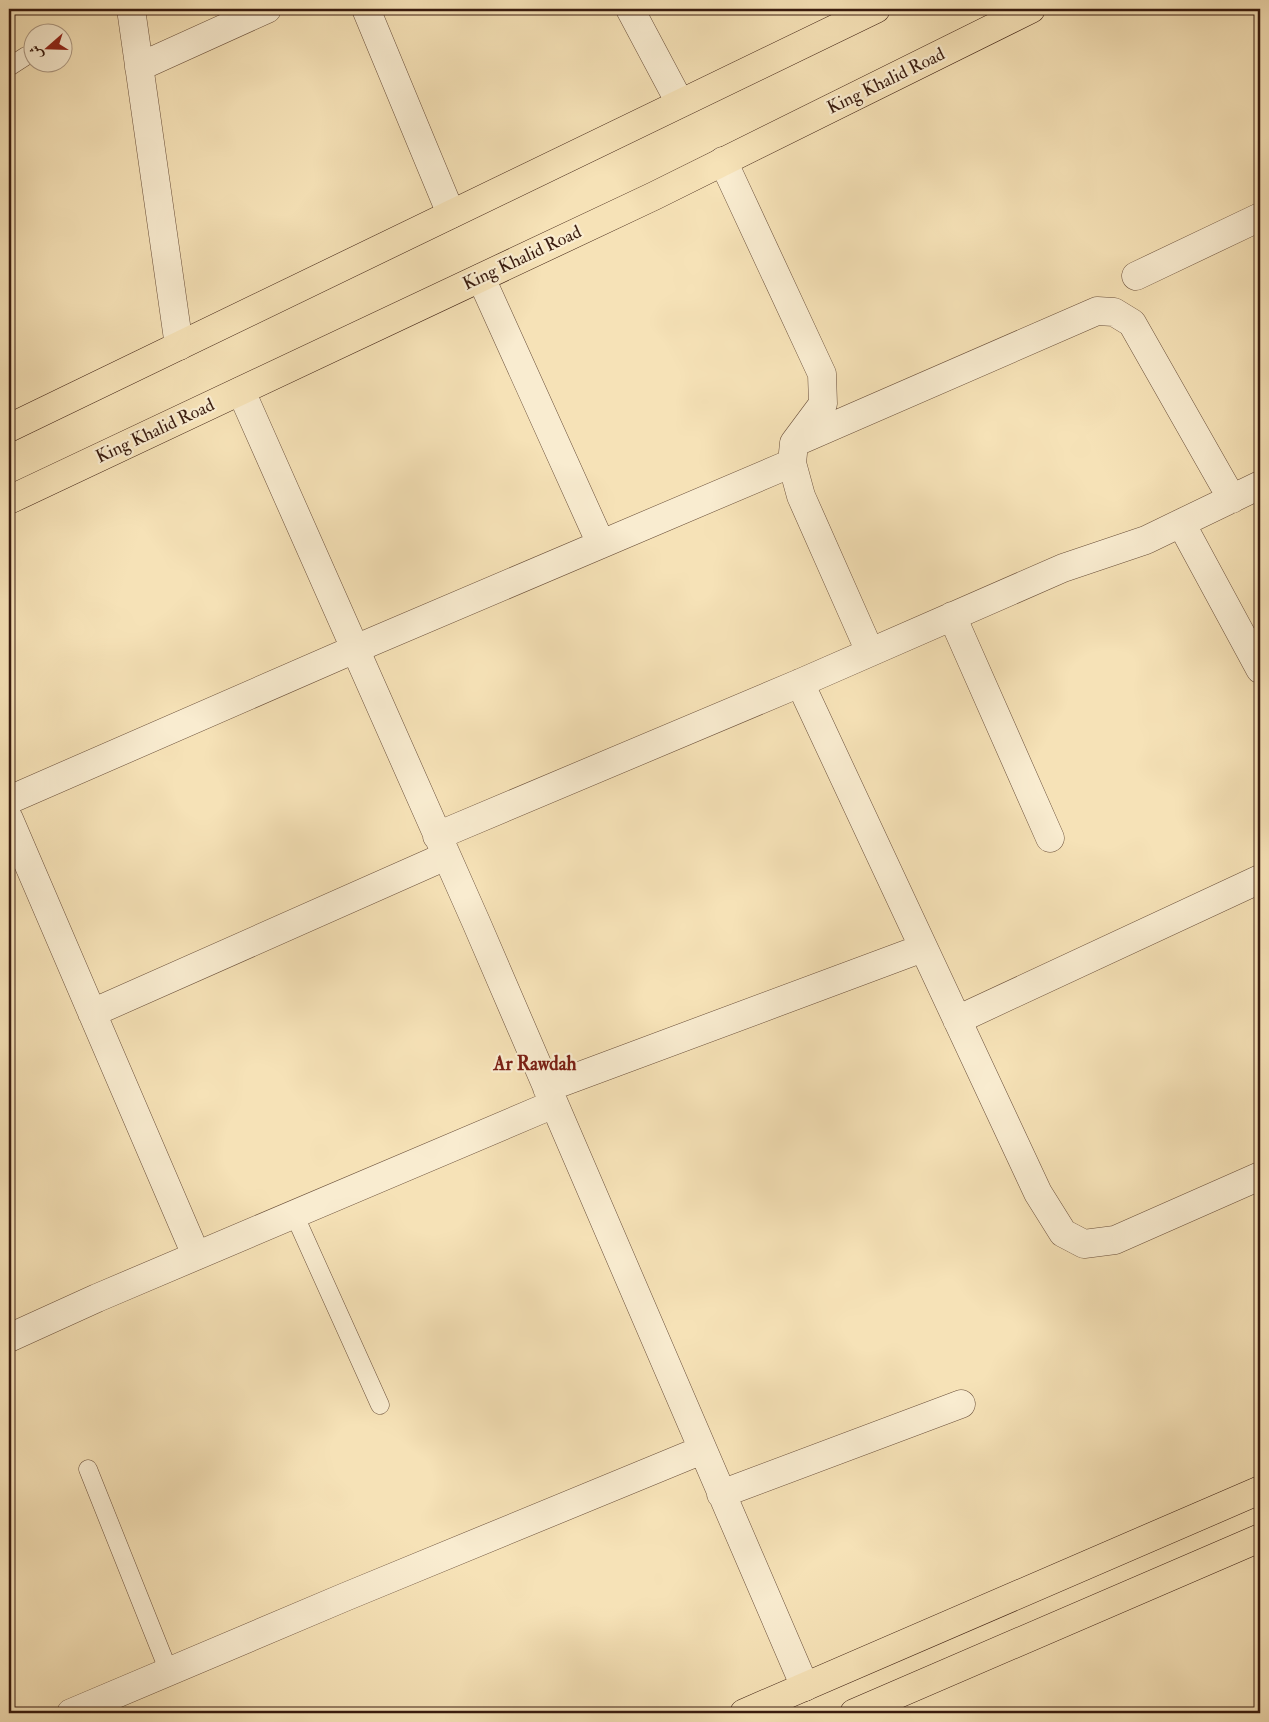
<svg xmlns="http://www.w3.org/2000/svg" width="1269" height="1722" viewBox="0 0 1269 1722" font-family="'IM FELL Double Pica',Amiri,serif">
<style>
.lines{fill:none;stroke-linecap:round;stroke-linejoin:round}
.service-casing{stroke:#684d38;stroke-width:19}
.minor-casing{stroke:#684d38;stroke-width:29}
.primary-casing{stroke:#391b0e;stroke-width:29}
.service{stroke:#f9ecd0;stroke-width:18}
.minor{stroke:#f9ecd0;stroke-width:28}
.primary{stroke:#f6e2b7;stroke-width:28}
.labels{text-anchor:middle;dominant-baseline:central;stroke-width:4.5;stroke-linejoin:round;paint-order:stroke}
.street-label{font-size:18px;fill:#391b0e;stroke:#f9ecd0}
.neighbourhood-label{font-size:19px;font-weight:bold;fill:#7a1f14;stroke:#f9ecd0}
</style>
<rect width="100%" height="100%" fill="#f6e2b7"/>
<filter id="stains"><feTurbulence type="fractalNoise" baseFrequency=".004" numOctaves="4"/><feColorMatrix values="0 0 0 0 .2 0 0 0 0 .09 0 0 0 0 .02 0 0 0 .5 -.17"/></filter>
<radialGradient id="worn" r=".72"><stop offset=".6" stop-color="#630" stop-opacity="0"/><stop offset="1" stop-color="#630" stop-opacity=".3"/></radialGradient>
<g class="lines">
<defs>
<path id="service" d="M 9,67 L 26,56
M 294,1214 L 380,1405
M 88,1469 L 169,1672"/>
<path id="minor" d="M 131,9 L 179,346
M 366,9 L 451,214
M 630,9 L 680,103
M 139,67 L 267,9
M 723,161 L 822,374 L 823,404 L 794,443 L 792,463 L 801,496 L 870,652
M 1136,276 L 1260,217
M 481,278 L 601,544
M 241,391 L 476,922 L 805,1687
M 794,443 L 1097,311 L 1114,312 L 1132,323 L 1232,499
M 1181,523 L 1260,669
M 952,616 L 1050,838
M 800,683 L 1038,1193 L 1063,1233 L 1084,1244 L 1115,1240 L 1260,1176
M 9,800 L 355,649 L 792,463
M 9,819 L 196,1255
M 437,836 L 800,683 L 1063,568 L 1146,540 L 1260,485
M 92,1013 L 446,856
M 957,1020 L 1260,879
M 547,1088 L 923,948
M 9,1338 L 97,1298 L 554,1104
M 721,1494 L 961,1404
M 71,1713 L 345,1597 L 702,1450"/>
<path id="primary" d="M 9,428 L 876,9
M 9,500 L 654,196 L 1031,9
M 744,1713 L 1260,1490
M 854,1713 L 1260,1538"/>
</defs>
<!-- service casing -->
<use href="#service" class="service-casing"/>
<!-- minor casing -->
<use href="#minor" class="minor-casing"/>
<!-- primary casing -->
<use href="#primary" class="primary-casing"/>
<!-- service -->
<use href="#service" class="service"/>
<!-- minor -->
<use href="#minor" class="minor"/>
<!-- primary -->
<use href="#primary" class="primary"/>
</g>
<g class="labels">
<!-- street labels -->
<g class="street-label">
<text transform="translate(886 81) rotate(-26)">King Khalid Road</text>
<text transform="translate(522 258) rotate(-25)">King Khalid Road</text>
<text transform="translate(155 431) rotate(-25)">King Khalid Road</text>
</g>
<!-- neighbourhood labels -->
<g class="neighbourhood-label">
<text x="535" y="1064">Ar Rawdah</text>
</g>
</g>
<!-- margin -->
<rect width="1269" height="1722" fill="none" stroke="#f6e2b7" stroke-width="30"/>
<rect x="10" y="10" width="1249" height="1702" fill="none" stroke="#391b0e" stroke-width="2.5"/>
<rect x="15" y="15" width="1239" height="1692" fill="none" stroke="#391b0e"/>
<!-- north arrow -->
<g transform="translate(48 48) rotate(250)"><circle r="24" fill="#f9ecd0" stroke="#ac9882"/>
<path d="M0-4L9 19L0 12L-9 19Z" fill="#8f2418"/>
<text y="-8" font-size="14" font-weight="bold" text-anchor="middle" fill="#391b0e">ش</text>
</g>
<rect width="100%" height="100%" filter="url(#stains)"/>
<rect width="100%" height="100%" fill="url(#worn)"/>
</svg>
